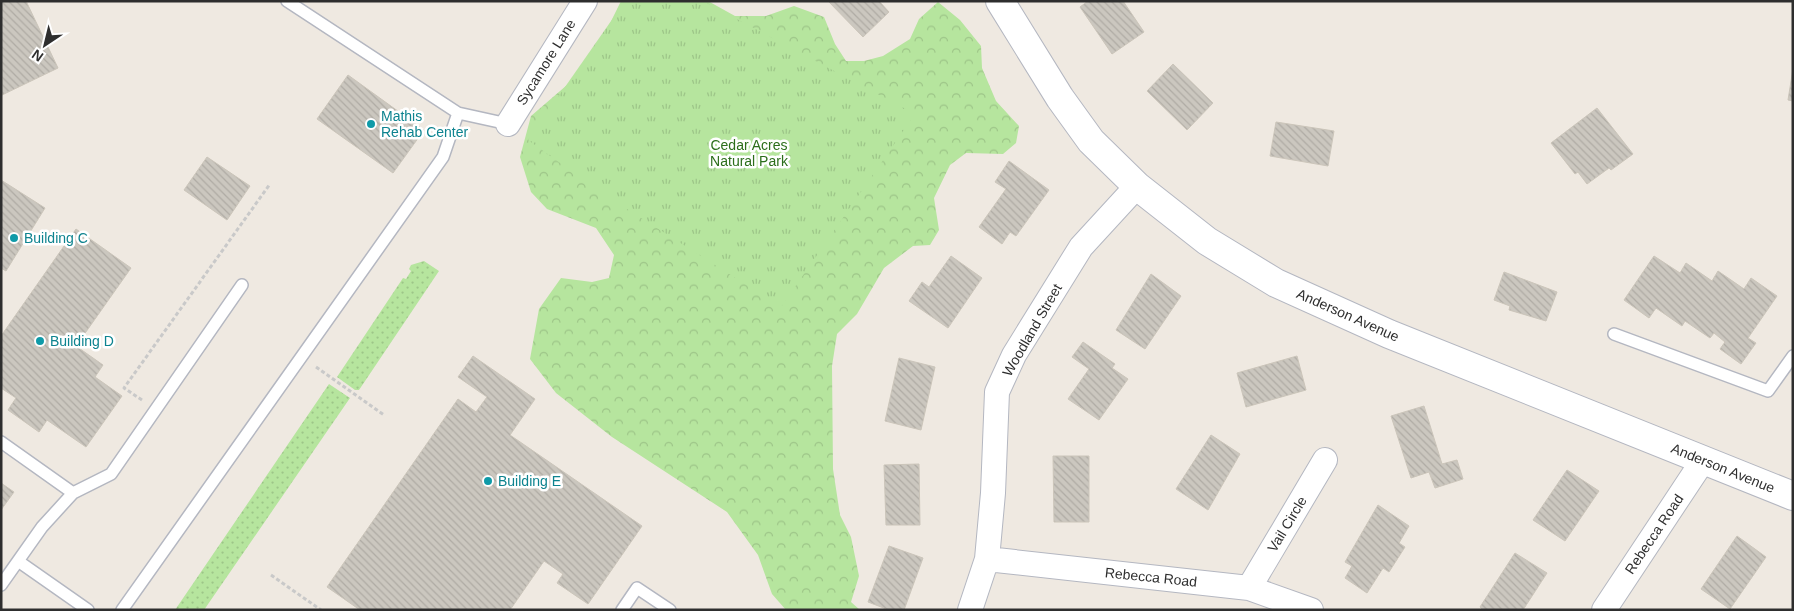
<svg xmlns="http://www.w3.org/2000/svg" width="1794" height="611" viewBox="0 0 1794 611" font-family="Arial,sans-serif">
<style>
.grass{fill:url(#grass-dots)}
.forest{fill:url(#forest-crowns)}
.park{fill:url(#park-tufts)}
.building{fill:url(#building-back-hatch);stroke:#cbc5ba}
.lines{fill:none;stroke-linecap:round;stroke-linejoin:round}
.service-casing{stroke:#b4b7c1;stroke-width:14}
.minor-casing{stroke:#b4b7c1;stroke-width:26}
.secondary-casing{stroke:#b4b7c1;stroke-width:30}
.path{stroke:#c9c9c9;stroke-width:3;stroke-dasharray:4 2.5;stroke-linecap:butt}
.service{stroke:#fff;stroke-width:11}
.minor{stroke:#fff;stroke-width:24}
.secondary{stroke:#fff;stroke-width:28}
.culture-dot{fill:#0f9aa8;stroke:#fff;stroke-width:2}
.labels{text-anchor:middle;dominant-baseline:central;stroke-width:5;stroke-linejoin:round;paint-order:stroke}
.street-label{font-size:14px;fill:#2e2e2e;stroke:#fff}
.culture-label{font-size:14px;fill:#0d838f;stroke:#fff;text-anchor:start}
.park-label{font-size:14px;fill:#2c6e1b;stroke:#fff}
</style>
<defs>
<pattern id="grass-dots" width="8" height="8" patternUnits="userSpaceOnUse" patternTransform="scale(1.25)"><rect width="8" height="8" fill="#b6e59e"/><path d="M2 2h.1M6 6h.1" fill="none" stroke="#9dc588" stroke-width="1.8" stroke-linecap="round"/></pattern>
<pattern id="forest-crowns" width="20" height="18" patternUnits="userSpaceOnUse" patternTransform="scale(1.25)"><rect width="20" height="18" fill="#b6e59e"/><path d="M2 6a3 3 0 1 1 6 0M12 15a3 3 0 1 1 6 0" fill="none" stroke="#9dc588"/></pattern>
<pattern id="park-tufts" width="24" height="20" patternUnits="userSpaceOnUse" patternTransform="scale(1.25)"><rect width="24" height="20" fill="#b6e59e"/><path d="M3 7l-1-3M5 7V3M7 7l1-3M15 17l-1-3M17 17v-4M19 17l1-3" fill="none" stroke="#9dc588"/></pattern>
<pattern id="building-back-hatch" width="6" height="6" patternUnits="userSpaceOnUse" patternTransform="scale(1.25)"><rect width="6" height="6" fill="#cbc7bf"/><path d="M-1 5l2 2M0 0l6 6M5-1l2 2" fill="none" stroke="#afaba4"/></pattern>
</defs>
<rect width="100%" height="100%" fill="#efe9e1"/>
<!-- grass -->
<path class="grass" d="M 424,261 L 439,271 L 359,390 L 355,390 L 337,377 L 403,278 L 406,279 L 411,271 L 409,269 L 411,265 Z
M 329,384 L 350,398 L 204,610 L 175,610 Z"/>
<!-- forest -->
<path class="forest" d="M 621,1 L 708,1 L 735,16 L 766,16 L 794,6 L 824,17 L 835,44 L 846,61 L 864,61 L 883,56 L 910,39 L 919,19 L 938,2 L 960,20 L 981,46 L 982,68 L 996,101 L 1019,126 L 1016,143 L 1003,154 L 966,153 L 950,165 L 934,198 L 939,230 L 930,245 L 913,246 L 884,268 L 857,314 L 837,334 L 832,366 L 833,469 L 840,515 L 851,537 L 859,576 L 851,602 L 860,610 L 786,610 L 772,594 L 758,555 L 727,512 L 612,437 L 556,393 L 530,359 L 539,309 L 561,278 L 592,282 L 609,278 L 614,255 L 596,228 L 547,209 L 531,192 L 520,157 L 531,116 L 589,66 Z"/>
<!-- park -->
<path class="park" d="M 625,1 L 703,1 L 915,114 L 781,307 L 602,193 L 528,140 Z"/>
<!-- building -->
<path class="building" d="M 1,1 L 26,1 L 58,68 L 2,95 Z
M 828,1 L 879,1 L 889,12 L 863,37 Z
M 1088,1 L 1123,1 L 1144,32 L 1112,54 L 1080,7 Z
M 1173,64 L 1213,103 L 1187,130 L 1147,91 Z
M 1793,69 L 1793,101 L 1788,100 Z
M 348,75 L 424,130 L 393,173 L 317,119 Z
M 1597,108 L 1633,154 L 1611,170 L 1609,168 L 1587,184 L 1578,172 L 1575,174 L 1551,143 Z
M 1276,122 L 1334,131 L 1328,166 L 1270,156 Z
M 207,157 L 250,186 L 227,220 L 184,190 Z
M 1009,161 L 1049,190 L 1016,236 L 1010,232 L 1002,244 L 979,227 L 1006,189 L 995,182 Z
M 1,180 L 45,208 L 6,271 L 1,268 Z
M 76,229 L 131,268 L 76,346 L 103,365 L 95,377 L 122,396 L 86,447 L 47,420 L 39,432 L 8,410 L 16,398 L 1,388 L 1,336 Z
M 951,256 L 982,278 L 948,328 L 909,301 L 922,282 L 929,287 Z
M 1654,256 L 1680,273 L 1686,263 L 1712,281 L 1718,271 L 1744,289 L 1751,278 L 1777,296 L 1748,338 L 1756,343 L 1741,364 L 1720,349 L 1725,342 L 1714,333 L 1710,338 L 1685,321 L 1682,326 L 1656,308 L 1649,318 L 1624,300 Z
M 1504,272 L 1557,292 L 1546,321 L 1509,310 L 1510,306 L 1494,300 Z
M 1151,274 L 1181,296 L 1145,349 L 1116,330 Z
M 1083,342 L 1115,364 L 1112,368 L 1128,379 L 1099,420 L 1068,399 L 1089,369 L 1072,357 Z
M 473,356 L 535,399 L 510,435 L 642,526 L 588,604 L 557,583 L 563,574 L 544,561 L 510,610 L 360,610 L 327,587 L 458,399 L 476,412 L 487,397 L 458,377 Z
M 1297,356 L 1306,390 L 1246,407 L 1237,373 Z
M 899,358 L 935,367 L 921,430 L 885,421 Z
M 1424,406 L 1442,464 L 1457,460 L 1463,479 L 1435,488 L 1429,472 L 1411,478 L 1391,416 Z
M 1211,435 L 1240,454 L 1208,510 L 1176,489 Z
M 1053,456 L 1089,456 L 1089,522 L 1054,522 Z
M 919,464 L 920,525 L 886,525 L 884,465 Z
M 1567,470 L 1599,491 L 1565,541 L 1533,520 Z
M 1,483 L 14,492 L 1,510 Z
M 1378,505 L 1409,526 L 1399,543 L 1405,547 L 1389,572 L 1383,568 L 1367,593 L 1345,578 L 1352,566 L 1345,562 Z
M 1737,536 L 1766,557 L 1730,609 L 1701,589 Z
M 889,546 L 923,558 L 904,610 L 889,610 L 868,602 Z
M 1515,553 L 1547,573 L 1523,610 L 1483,610 L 1480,607 Z"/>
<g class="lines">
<defs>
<path id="service" d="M 287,1 L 458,113 L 508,124
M 1614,334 L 1768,391 L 1793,356
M 1,442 L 73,493
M 18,561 L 88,610
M 1,585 L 42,527 L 73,493 L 111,474 L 242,285
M 122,610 L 443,157 L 458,113
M 622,610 L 637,588 L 670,610"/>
<path id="minor" d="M 508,124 L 585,1
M 987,559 L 1249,588 L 1311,610
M 1249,588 L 1325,460
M 970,610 L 987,559 L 993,493 L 997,392 L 1014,355 L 1081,247 L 1137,186
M 1604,610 L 1704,459"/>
<path id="secondary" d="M 1000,1 L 1060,98 L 1091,141 L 1137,186 L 1207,241 L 1276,283 L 1389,334 L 1793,496"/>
</defs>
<!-- service casing -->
<use href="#service" class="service-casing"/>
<!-- minor casing -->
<use href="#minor" class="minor-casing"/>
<!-- secondary casing -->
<use href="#secondary" class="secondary-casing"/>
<!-- path -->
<path class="path" d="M 316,367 L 384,415
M 142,400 L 124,388 L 270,184
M 271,575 L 321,610"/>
<!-- service -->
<use href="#service" class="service"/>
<!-- minor -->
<use href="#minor" class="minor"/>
<!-- secondary -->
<use href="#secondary" class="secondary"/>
</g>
<!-- markers -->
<g class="culture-dot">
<circle cx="371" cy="124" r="5"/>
<circle cx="14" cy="238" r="5"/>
<circle cx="40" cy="341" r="5"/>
<circle cx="488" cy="481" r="5"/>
</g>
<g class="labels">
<!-- street labels -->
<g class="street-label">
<text transform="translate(546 62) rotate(-58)">Sycamore Lane</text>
<text transform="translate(1348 315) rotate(24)">Anderson Avenue</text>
<text transform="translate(1032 330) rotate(-60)">Woodland Street</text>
<text transform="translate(1723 468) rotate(22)">Anderson Avenue</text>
<text transform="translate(1287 524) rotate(-59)">Vail Circle</text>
<text transform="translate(1654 534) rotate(-56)">Rebecca Road</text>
<text transform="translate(1151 577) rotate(6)">Rebecca Road</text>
</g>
<!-- culture labels -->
<g class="culture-label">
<text x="381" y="116">Mathis<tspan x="381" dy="16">Rehab Center</tspan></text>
<text x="24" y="238">Building C</text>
<text x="50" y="341">Building D</text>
<text x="498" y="481">Building E</text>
</g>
<!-- park labels -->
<g class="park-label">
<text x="749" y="145">Cedar Acres<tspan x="749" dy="16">Natural Park</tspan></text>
</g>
</g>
<!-- border -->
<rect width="1794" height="611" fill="none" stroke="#2e2e2e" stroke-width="5"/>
<!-- north arrow -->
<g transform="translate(45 45) rotate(215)" stroke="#ffffff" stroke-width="4" paint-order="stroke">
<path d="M0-4L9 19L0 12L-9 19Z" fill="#2e2e2e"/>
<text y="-8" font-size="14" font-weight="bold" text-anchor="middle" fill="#2e2e2e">N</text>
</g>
</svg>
